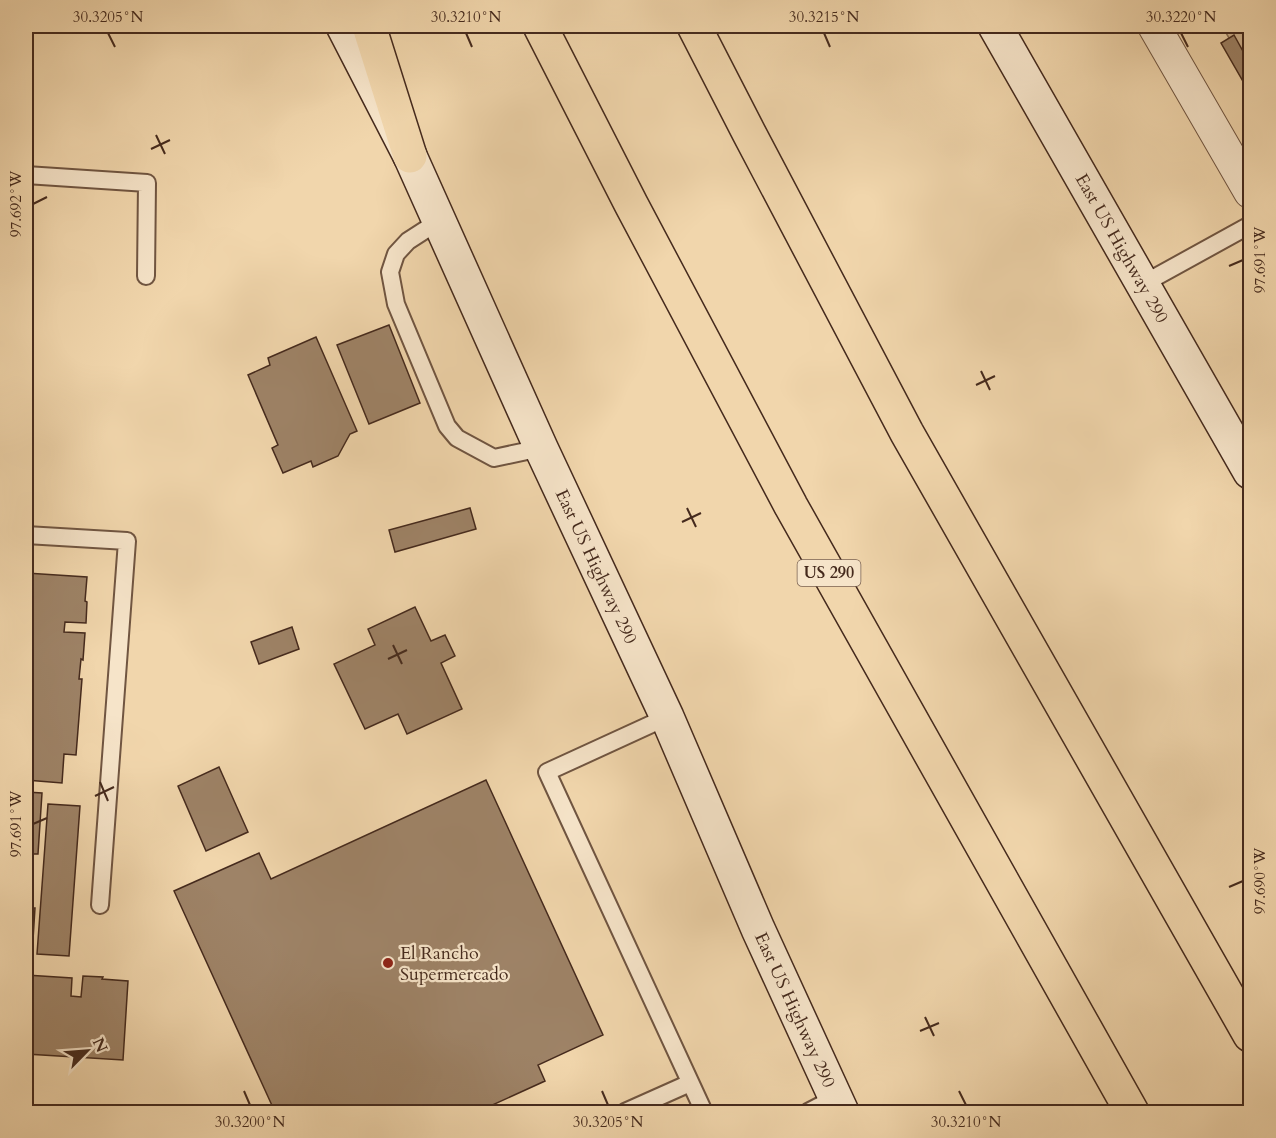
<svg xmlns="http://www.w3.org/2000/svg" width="1276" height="1138" viewBox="0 0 1276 1138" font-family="Cardo,serif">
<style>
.green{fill:#d4b994;stroke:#8c7258;stroke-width:1.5}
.building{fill:#9e8367;stroke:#452a1d;stroke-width:1.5}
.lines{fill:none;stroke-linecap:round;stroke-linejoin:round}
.service-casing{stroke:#705541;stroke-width:20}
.minor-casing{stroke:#705541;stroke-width:34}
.secondary-casing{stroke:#452a1d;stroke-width:36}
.motorway-casing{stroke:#452a1d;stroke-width:36}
.service{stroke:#f6e4c9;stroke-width:16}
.minor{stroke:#f6e4c9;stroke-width:32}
.secondary{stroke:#f6e4c9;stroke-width:33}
.motorway{stroke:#f1d6ac;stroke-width:33}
.ticks{fill:none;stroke:#452a1d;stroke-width:2}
.poi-dot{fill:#8f2418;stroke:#f6e4c9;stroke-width:2}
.labels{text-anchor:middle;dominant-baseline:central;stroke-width:4.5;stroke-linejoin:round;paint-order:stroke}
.shield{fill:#f6e4c9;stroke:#7a6251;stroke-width:1.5}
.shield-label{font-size:16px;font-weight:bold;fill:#452a1d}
.street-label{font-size:18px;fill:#452a1d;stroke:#f6e4c9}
.poi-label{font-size:18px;fill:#452a1d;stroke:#f6e4c9;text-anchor:start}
.neatline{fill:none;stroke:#452a1d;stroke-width:2}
.ticks-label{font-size:15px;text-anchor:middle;fill:#452a1d}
</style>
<rect width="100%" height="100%" fill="#f1d6ac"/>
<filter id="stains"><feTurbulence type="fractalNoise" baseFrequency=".00333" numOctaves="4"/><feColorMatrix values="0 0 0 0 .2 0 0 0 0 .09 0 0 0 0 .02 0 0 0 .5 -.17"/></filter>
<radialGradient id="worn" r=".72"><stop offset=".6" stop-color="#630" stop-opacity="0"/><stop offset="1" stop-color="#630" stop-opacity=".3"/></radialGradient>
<!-- green -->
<path class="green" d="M 1222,26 L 1250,26 L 1250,74 Z"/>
<!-- building -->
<path class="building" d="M 1234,35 L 1250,64 L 1250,88 L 1248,90 L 1221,43 Z
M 389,325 L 420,403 L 369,424 L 337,345 Z
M 316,337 L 357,431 L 350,434 L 338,456 L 313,467 L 311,461 L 283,473 L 272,448 L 278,445 L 248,375 L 270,365 L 268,358 Z
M 470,508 L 476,529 L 395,552 L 389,530 Z
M 26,573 L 87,577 L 85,601 L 87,602 L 86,623 L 65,622 L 64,632 L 85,633 L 83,660 L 81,659 L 79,679 L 82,679 L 76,755 L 64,754 L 62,783 L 26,780 Z
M 415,607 L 431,641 L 445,635 L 455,656 L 441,663 L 462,709 L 407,734 L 398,714 L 365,729 L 334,664 L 375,645 L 368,629 Z
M 292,627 L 299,649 L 259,664 L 251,642 Z
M 219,767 L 248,832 L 206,851 L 178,786 Z
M 486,780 L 603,1035 L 538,1065 L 545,1081 L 477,1112 L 275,1112 L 174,891 L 259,853 L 271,879 Z
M 26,792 L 42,793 L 38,854 L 27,854 L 26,881 Z
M 48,804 L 80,806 L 69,956 L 37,954 Z
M 26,908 L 35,908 L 31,971 L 26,971 Z
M 26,975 L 72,978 L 71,996 L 81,997 L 83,976 L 103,977 L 102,979 L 128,981 L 123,1060 L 26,1054 Z"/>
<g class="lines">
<defs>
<path id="service" d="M 26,175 L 147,183 L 146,276
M 439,221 L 408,241 L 396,254 L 390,272 L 396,304 L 447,426 L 457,438 L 494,458 L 541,448
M 1143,284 L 1250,225
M 26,535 L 127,541 L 100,905
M 667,717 L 547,772 L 704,1112
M 625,1112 L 690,1083
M 808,1112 L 835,1098"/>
<path id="minor" d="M 1154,26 L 1250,192"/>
<g id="secondary">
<path id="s1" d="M 343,26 L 410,156 L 541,448 L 667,717 L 758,929 L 842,1112"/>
<path id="s2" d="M 995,26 L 1250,472"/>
</g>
<path id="motorway" d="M 369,26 L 410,156
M 540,26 L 631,204 L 791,506 L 1132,1112
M 694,26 L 749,133 L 907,433 L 1250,1035"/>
</defs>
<!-- service casing -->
<use href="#service" class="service-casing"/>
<!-- minor casing -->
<use href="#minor" class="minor-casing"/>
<!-- secondary casing -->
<use href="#secondary" class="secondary-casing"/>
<!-- motorway casing -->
<use href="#motorway" class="motorway-casing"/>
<!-- service -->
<use href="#service" class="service"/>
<!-- minor -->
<use href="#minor" class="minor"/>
<!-- secondary -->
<use href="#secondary" class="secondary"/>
<!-- motorway -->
<use href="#motorway" class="motorway"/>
</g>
<!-- ticks -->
<path class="ticks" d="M 108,33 L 115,47M 466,33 L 472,47M 824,33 L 830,47M 1181,33 L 1188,47M 156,135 L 165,154M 151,149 L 170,140M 33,204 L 47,197M 1229,266 L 1243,260M 981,371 L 990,390M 976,385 L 995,376M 687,508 L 696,527M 682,522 L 701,513M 393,645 L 402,664M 388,659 L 407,650M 100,782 L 108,801M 95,796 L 114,787M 33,824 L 47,818M 1229,887 L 1243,881M 925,1017 L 934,1036M 920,1031 L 939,1023M 244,1091 L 250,1105M 602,1091 L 608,1105M 959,1091 L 966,1105"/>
<!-- markers -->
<circle class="poi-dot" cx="388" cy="963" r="6"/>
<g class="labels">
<!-- shield labels -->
<rect class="shield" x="797.5" y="560" width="63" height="26" rx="4.5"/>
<g class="shield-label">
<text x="829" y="573">US 290</text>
</g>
<!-- street labels -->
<g class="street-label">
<text stroke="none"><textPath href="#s2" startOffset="256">East US Highway 290</textPath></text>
<text stroke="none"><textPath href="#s1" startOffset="597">East US Highway 290</textPath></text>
<text stroke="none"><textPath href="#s1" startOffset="1083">East US Highway 290</textPath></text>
</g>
<!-- poi labels -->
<g class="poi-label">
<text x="400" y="953">El Rancho<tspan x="400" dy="21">Supermercado</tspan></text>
</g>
</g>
<!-- margin -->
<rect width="1276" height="1138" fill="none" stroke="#f1d6ac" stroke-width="66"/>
<!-- north arrow -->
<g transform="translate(87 1051) rotate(65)" stroke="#f6e4c9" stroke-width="4.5" paint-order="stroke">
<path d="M0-4.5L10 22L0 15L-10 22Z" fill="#452a1d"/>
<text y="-9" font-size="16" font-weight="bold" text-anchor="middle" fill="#452a1d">N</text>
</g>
<rect x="33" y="33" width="1210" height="1072" class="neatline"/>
<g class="ticks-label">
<text x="108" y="22">30.3205°N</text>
<text x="466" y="22">30.3210°N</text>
<text x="824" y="22">30.3215°N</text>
<text x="1181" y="22">30.3220°N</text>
<text transform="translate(16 204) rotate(-90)" y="5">97.692°W</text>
<text transform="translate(1260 260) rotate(-90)" y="5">97.691°W</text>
<text transform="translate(16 824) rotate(-90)" y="5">97.691°W</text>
<text transform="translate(1260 881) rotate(-90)" y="5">97.690°W</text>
<text x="250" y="1127">30.3200°N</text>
<text x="608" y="1127">30.3205°N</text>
<text x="966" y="1127">30.3210°N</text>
</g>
<rect width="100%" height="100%" filter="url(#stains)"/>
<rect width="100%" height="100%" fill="url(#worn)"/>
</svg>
